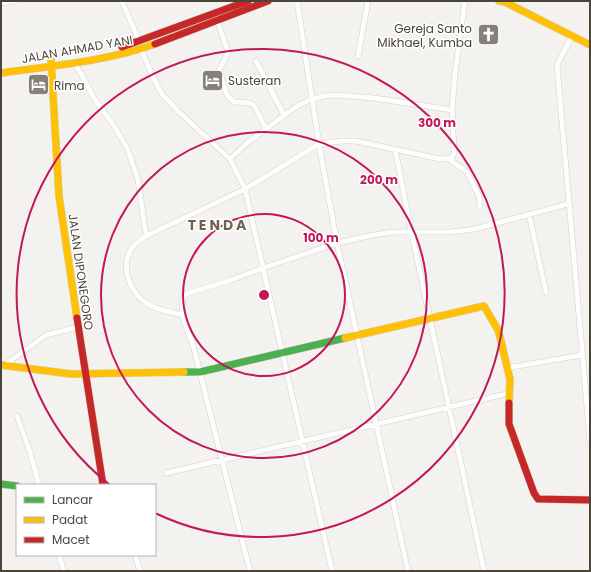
<svg xmlns="http://www.w3.org/2000/svg" width="591" height="572" viewBox="0 0 591 572" font-family="Poppins,sans-serif">
<style>
.lines{fill:none;stroke-linecap:round;stroke-linejoin:round}
.street-casing{stroke:#d2d0cb;stroke-width:6}
.fast-casing{stroke:#d3cfc5;stroke-width:8}
.slow-casing{stroke:#d3cfc5;stroke-width:8}
.jam-casing{stroke:#d3cfc5;stroke-width:8}
.street{stroke:#fdfdfc;stroke-width:5}
.fast{stroke:#4caf50;stroke-width:7}
.slow{stroke:#ffc107;stroke-width:7}
.jam{stroke:#c62828;stroke-width:7}
.ring{fill:none;stroke:#c2185b;stroke-width:2}
.labels{text-anchor:middle;dominant-baseline:central;stroke-width:3;stroke-linejoin:round;paint-order:stroke}
.poi-label{font-size:12px;fill:#4b4439;stroke:#fff;text-anchor:start}
.street-label{font-size:12px;fill:#4b4439;stroke:#fff}
.quarter-label{font-size:14px;font-weight:bold;fill:#6e6250;stroke:#fff}
.centre{fill:#c2185b;stroke:#fff;stroke-width:2}
.ring-label{font-size:12px;text-anchor:middle;font-weight:bold;fill:#c2185b;stroke:#fff;stroke-width:3;stroke-linejoin:round;paint-order:stroke}
</style>
<rect width="100%" height="100%" fill="#f4f2ee"/>
<g class="lines">
<defs>
<path id="street" d="M 122,1 L 139,41
M 297,1 L 319,144 L 337,243 L 408,571
M 1,3 L 16,1
M 217,20 L 227,49 L 228,53 L 219,70 L 227,95 L 234,102 L 250,103 L 254,105 L 266,129
M 572,36 L 557,65 L 590,441
M 141,49 L 153,77 L 162,94 L 177,110 L 230,159 L 245,189 L 146,236 C 141,240 135,243 132,248 C 120,266 129,291 145,302 C 155,310 171,312 183,315
M 358,56 L 368,1
M 256,61 L 284,115
M 75,63 L 94,98 L 116,129 L 128,150 L 138,180 L 146,236
M 395,149 L 411,230 L 484,571
M 230,159 L 247,143 L 297,106 L 312,99 L 324,96 L 336,95 L 374,98 L 452,110
M 450,159 C 455,166 462,166 467,172 L 479,196 L 480,207
M 529,214 L 546,292
M 3,366 L 46,335 L 78,327
M 507,368 L 582,355
M 17,416 L 30,452 L 39,485
M 166,473 L 510,393
M 59,555 L 64,571
M 135,555 L 140,571
M 250,571 L 193,345 C 188,332 176,306 186,294 L 231,280 L 263,268 L 337,243 L 368,236 L 393,232 L 451,232 L 475,229 L 568,204
M 332,571 L 245,189 L 319,144 L 341,141 L 356,141 L 440,159 L 452,158 L 454,152 L 452,110 L 455,73 L 465,1"/>
<path id="fast" d="M 184,372 L 200,372 L 345,338
M 1,484 L 17,486"/>
<path id="slow" d="M 499,1 L 505,2 L 590,45
M 51,60 L 59,196 L 77,318
M 1,73 C 51,66 108,61 155,44
M 345,338 L 484,306 L 498,330 L 500,337 L 510,379 L 509,403
M 1,365 L 71,374 L 184,372"/>
<path id="jam" d="M 155,44 L 268,1
M 122,47 L 248,1
M 77,318 L 103,485
M 509,403 L 509,424 L 534,493 L 538,499 L 590,500"/>
</defs>
<!-- street casing -->
<use href="#street" class="street-casing"/>
<!-- fast casing -->
<use href="#fast" class="fast-casing"/>
<!-- slow casing -->
<use href="#slow" class="slow-casing"/>
<!-- jam casing -->
<use href="#jam" class="jam-casing"/>
<!-- street -->
<use href="#street" class="street"/>
<!-- fast -->
<use href="#fast" class="fast"/>
<!-- slow -->
<use href="#slow" class="slow"/>
<!-- jam -->
<use href="#jam" class="jam"/>
</g>
<!-- distance rings -->
<g class="ring">
<circle cx="264" cy="295" r="81"/>
<circle cx="264" cy="295" r="163"/>
<path d="M110 485A244 244 0 1 1 155 513"/>
</g>
<!-- icons -->
<defs>
<symbol id="church-square" viewBox="-11 -11 22 22"><rect x="-9" y="-9" width="18" height="18" rx="4" fill="#868178" stroke="#fff"/><path d="M-1.2-6h2.4v3.5h3.3v2.4h-3.3V6h-2.4V-.1h-3.3v-2.4h3.3Z" fill="#fff"/></symbol>
<symbol id="hotel-square" viewBox="-11 -11 22 22"><rect x="-9" y="-9" width="18" height="18" rx="4" fill="#868178" stroke="#fff"/><path d="M-6-4.5h1.5V1H6V5H4.5V3h-9V5H-6ZM-4 0a1.8 1.8 0 1 1 3.6 0ZM.5 0V-2.5h3Q6-2.5 6 0Z" fill="#fff"/></symbol>
</defs>
<g fill-rule="evenodd">
<use href="#church-square" x="476" y="22" width="25" height="25"/>
<use href="#hotel-square" x="200" y="68" width="25" height="25"/>
<use href="#hotel-square" x="26" y="72" width="25" height="25"/>
</g>
<g class="labels">
<!-- poi labels -->
<g class="poi-label">
<text x="472" y="28" text-anchor="end">Gereja Santo<tspan x="472" dy="14">Mikhael, Kumba</tspan></text>
<text x="228" y="80">Susteran</text>
<text x="54" y="85">Rima</text>
</g>
<!-- street labels -->
<g class="street-label">
<text transform="translate(77 49) rotate(-10)">JALAN AHMAD YANI</text>
<text transform="translate(81 272) rotate(82)">JALAN DIPONEGORO</text>
</g>
<!-- quarter labels -->
<g class="quarter-label">
<text x="217" y="225">T E N D A</text>
</g>
</g>
<circle cx="264" cy="295" r="6" class="centre"/>
<g class="ring-label">
<text x="437" y="127">300 m</text>
<text x="379" y="184">200 m</text>
<text x="321" y="242">100 m</text>
</g>
<!-- border -->
<rect width="591" height="572" fill="none" stroke="#4b4439" stroke-width="4"/>
<!-- legend -->
<rect x="16" y="484" width="140" height="72" fill="#ffffff" stroke="#b7b4b0"/>
<rect x="24" y="497" width="20" height="6" fill="#4caf50" stroke="#b7b4b0"/>
<text x="52" y="504" font-size="12" fill="#4b4439">Lancar</text>
<rect x="24" y="517" width="20" height="6" fill="#ffc107" stroke="#b7b4b0"/>
<text x="52" y="524" font-size="12" fill="#4b4439">Padat</text>
<rect x="24" y="537" width="20" height="6" fill="#c62828" stroke="#b7b4b0"/>
<text x="52" y="544" font-size="12" fill="#4b4439">Macet</text>
</svg>
